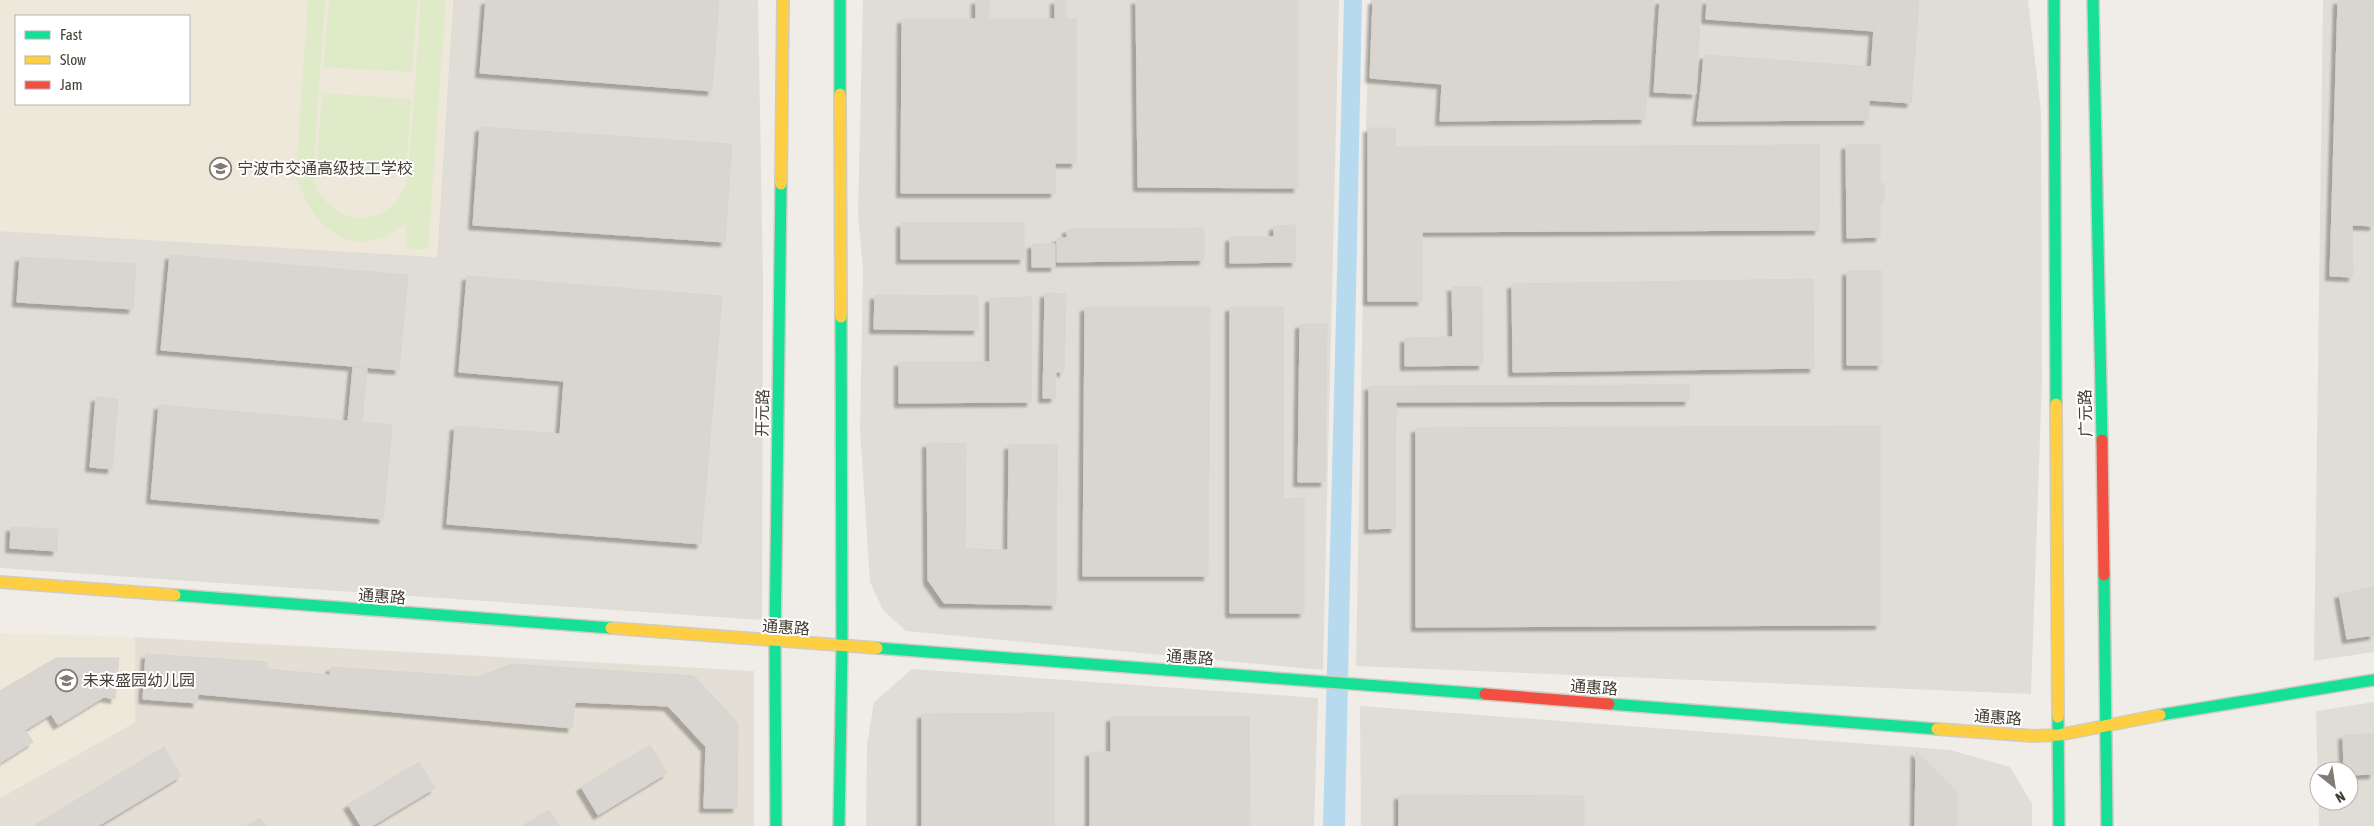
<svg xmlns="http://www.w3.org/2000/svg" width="2374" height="826" viewBox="0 0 2374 826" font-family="'Asap Condensed','Noto Sans SC',sans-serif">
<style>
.residential{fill:#e4dfd5}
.industrial{fill:#e0dcd6;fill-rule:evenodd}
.education{fill:#eee8da;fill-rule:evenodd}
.green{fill:#deeac8}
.water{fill:#b8daee}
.building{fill:#d9d6d1;stroke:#d8d4ce;filter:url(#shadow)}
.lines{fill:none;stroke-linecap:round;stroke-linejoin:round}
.fast-casing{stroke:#d1ccc0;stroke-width:14}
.slow-casing{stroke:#d1ccc0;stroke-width:14}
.jam-casing{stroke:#d1ccc0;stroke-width:14}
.fast{stroke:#16e098;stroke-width:11}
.slow{stroke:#ffcf43;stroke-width:11}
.jam{stroke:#f24e42;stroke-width:11}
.labels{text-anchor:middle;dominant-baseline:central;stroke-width:4;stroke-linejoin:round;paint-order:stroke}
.poi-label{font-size:16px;fill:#463e35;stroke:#fff;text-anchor:start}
.street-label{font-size:16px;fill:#463e35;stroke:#fff}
</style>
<defs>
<filter id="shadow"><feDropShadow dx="-4.5" dy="4.5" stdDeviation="1" flood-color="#0004"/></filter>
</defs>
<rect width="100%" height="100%" fill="#f0ede8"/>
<!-- residential -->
<path class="residential" d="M 135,637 L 754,671 L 754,826 L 0,826 L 0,798 L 135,722 Z"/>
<!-- industrial -->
<path class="industrial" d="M 453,0 L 758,0 L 763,280 L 762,620 L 0,568 L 0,231 L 437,257 Z
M 863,0 L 1339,0 L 1323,670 L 906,631 L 883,610 L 870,582 L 860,429 L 863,271 L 858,215 Z
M 1370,0 L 2028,0 L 2041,112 L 2042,380 L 2031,694 L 1356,666 L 1366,125 Z
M 2323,0 L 2374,0 L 2374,652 L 2314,661 Z
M 912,669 L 1318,698 L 1314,826 L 866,826 L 867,745 L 874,702 Z
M 2374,702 L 2374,826 L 2319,826 L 2316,711 ZM 2319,771 L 2349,771 L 2349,801 L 2319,801 Z
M 1360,706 L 1950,750 L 2010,767 L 2032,804 L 2032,826 L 1361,826 Z"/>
<!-- education -->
<path class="education" d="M 0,0 L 453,0 L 437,257 L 0,231 ZM 16,16 L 189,16 L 189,104 L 16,104 Z
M 0,633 L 135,637 L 135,722 L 0,798 Z"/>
<!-- green -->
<path class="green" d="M 308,0 L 325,0 L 313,172 C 314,180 316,191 322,197 C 350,233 397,220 408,178 L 421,0 L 446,0 L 428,249 L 406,249 L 406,224 C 397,230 388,236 378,239 C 335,252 306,211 296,175 Z
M 329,0 L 417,0 L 412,72 L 324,67 Z
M 322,93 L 411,99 L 406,173 L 317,168 Z"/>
<!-- water -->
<path class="water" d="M 1344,0 L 1362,0 L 1345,826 L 1323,826 Z"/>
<!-- building -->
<path class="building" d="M 486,0 L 719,0 L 712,91 L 480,73 Z
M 976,0 L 989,0 L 989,19 L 976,19 Z
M 1055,0 L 1066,0 L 1066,19 L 1055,19 Z
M 1136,0 L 1298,0 L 1298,188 L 1138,187 Z
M 1373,0 L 1654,0 L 1645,119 L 1440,121 L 1442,84 L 1370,78 Z
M 1660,0 L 1701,0 L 1696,94 L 1654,92 Z
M 1707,0 L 1876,1 L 1874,31 L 1706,19 Z
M 1919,0 L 1911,103 L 1869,100 L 1876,0 Z
M 2338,0 L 2374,0 L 2374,226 L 2352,225 L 2353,277 L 2330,276 Z
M 902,19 L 1076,19 L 1076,163 L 1055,163 L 1055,193 L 901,193 Z
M 1704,55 L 1871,67 L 1869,100 L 1701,88 Z
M 1701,88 L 1869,100 L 1868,120 L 1697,121 Z
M 480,127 L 732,144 L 725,242 L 473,225 Z
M 1368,128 L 1395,128 L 1395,232 L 1422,232 L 1422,301 L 1368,301 Z
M 1880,144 L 1880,184 L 1884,183 L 1884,201 L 1880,200 L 1880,237 L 1847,238 L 1846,145 Z
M 1819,145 L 1819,230 L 1395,232 L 1395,147 Z
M 901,223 L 1024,223 L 1024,259 L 901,259 Z
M 1295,225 L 1296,262 L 1230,263 L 1230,237 L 1274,237 L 1274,226 Z
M 1204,228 L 1204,260 L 1057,262 L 1057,238 L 1067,238 L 1067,229 Z
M 1032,244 L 1055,244 L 1055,267 L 1032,267 Z
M 170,255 L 408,275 L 399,370 L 161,350 Z
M 20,257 L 136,264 L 133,309 L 17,302 Z
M 1847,271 L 1882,271 L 1882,365 L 1847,365 Z
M 467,276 L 722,296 L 701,544 L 447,524 L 455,426 L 560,434 L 564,381 L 459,372 Z
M 1813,279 L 1814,368 L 1513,372 L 1512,284 Z
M 1452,287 L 1482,287 L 1483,365 L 1405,366 L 1405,338 L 1453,337 Z
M 1045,293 L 1066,294 L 1064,372 L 1056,372 L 1055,398 L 1043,398 Z
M 875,295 L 978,296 L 978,330 L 874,329 Z
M 1031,297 L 1031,402 L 899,403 L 899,362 L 990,362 L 990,298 Z
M 1085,307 L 1210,307 L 1208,576 L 1083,576 Z
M 1230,307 L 1283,307 L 1283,499 L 1304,498 L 1304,613 L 1230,613 Z
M 1300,324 L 1327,324 L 1325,482 L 1298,482 Z
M 353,367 L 367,368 L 362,423 L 348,421 Z
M 1689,385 L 1689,401 L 1396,402 L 1395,528 L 1369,529 L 1369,386 Z
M 96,397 L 118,399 L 112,469 L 90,467 Z
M 159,405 L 392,425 L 383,519 L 151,499 Z
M 1880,426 L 1880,625 L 1416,627 L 1416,428 Z
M 927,443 L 966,444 L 965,549 L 1008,550 L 1009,445 L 1057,444 L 1056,605 L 944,603 L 928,580 Z
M 11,527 L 58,529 L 57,551 L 10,548 Z
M 2374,587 L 2374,635 L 2347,639 L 2339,594 Z
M 146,654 L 267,662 L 267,669 L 330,675 L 331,667 L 478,677 L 511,664 L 694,676 L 738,723 L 737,808 L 704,808 L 706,747 L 668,706 L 575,702 L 572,728 L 198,694 L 197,703 L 143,699 Z
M 56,658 L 119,658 L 115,699 L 104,697 L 58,725 L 51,714 L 25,730 L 33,742 L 0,763 L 0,691 Z
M 1054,713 L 1054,826 L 922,826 L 922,714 Z
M 1111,717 L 1249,717 L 1250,826 L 1090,826 L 1090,752 L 1111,752 Z
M 2374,734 L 2374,774 L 2349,775 L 2349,771 L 2344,771 L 2343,735 Z
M 650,745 L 667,773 L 598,815 L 581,787 Z
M 164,747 L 181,776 L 98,826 L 34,826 Z
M 1916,751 L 1957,792 L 1957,826 L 1915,826 Z
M 419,762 L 435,788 L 372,826 L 361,826 L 348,805 Z
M 1399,795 L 1584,796 L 1584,826 L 1399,826 Z
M 549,810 L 560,826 L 523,826 Z
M 260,818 L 266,826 L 247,826 Z"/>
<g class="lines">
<defs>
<path id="fast" d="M 840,0 L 840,94
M 2054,0 L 2056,404
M 2093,0 L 2102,440
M 2104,575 L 2107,826
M 175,595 L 611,628
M 877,648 L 1485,694
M 1609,704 L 1937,729
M 2160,715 L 2374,680
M 2058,717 L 2059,826
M 776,826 L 775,642 L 781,184
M 839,826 L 842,647 L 841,317"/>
<path id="slow" d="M 840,94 L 841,317
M 781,184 L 783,0
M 2056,404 L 2058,717
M 0,582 L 175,595
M 611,628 L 877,648
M 1937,729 L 2033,736 L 2059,735 L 2160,715"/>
<path id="jam" d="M 2102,440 L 2104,575
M 1485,694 L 1609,704"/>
</defs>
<!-- fast casing -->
<use href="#fast" class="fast-casing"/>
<!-- slow casing -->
<use href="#slow" class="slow-casing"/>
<!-- jam casing -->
<use href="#jam" class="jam-casing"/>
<!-- fast -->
<use href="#fast" class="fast"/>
<!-- slow -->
<use href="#slow" class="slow"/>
<!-- jam -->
<use href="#jam" class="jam"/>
</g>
<!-- icons -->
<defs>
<symbol id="university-ring" viewBox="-11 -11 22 22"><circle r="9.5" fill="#fff" stroke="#827b74" stroke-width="1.5"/><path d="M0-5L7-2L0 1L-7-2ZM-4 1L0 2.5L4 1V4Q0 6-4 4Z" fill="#827b74"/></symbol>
<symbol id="school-ring" viewBox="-11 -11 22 22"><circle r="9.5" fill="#fff" stroke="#827b74" stroke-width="1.5"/><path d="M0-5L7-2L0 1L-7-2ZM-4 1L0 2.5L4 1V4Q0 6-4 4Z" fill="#827b74"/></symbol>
</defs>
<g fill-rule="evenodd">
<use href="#university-ring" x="208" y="156" width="25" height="25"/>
<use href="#school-ring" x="54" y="668" width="25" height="25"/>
</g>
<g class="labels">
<!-- poi labels -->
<g class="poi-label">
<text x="237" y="168">宁波市交通高级技工学校</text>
<text x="83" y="680">未来盛园幼儿园</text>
</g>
<!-- street labels -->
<g class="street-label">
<text transform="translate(762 413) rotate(-89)">开元路</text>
<text transform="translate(2085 413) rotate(-91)">广元路</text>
<text transform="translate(382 596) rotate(4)">通惠路</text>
<text transform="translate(786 627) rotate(4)">通惠路</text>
<text transform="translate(1190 657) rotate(4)">通惠路</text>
<text transform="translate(1594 687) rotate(4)">通惠路</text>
<text transform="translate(1998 717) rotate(4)">通惠路</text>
</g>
</g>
<!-- legend -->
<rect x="15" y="15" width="175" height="90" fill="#ffffff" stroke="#b5b2ae"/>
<rect x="25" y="31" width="25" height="8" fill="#16e098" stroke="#b5b2ae"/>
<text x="60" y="40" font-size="15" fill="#463e35">Fast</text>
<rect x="25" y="56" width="25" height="8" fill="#ffcf43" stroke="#b5b2ae"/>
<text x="60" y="65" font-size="15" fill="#463e35">Slow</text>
<rect x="25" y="81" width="25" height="8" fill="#f24e42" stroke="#b5b2ae"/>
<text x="60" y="90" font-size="15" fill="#463e35">Jam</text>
<!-- north arrow -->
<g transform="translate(2334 786) rotate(150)"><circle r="24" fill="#ffffff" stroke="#b5b2ae"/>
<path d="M0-4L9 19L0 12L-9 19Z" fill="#827b74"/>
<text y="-8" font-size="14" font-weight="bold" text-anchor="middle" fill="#463e35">N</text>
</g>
</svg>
